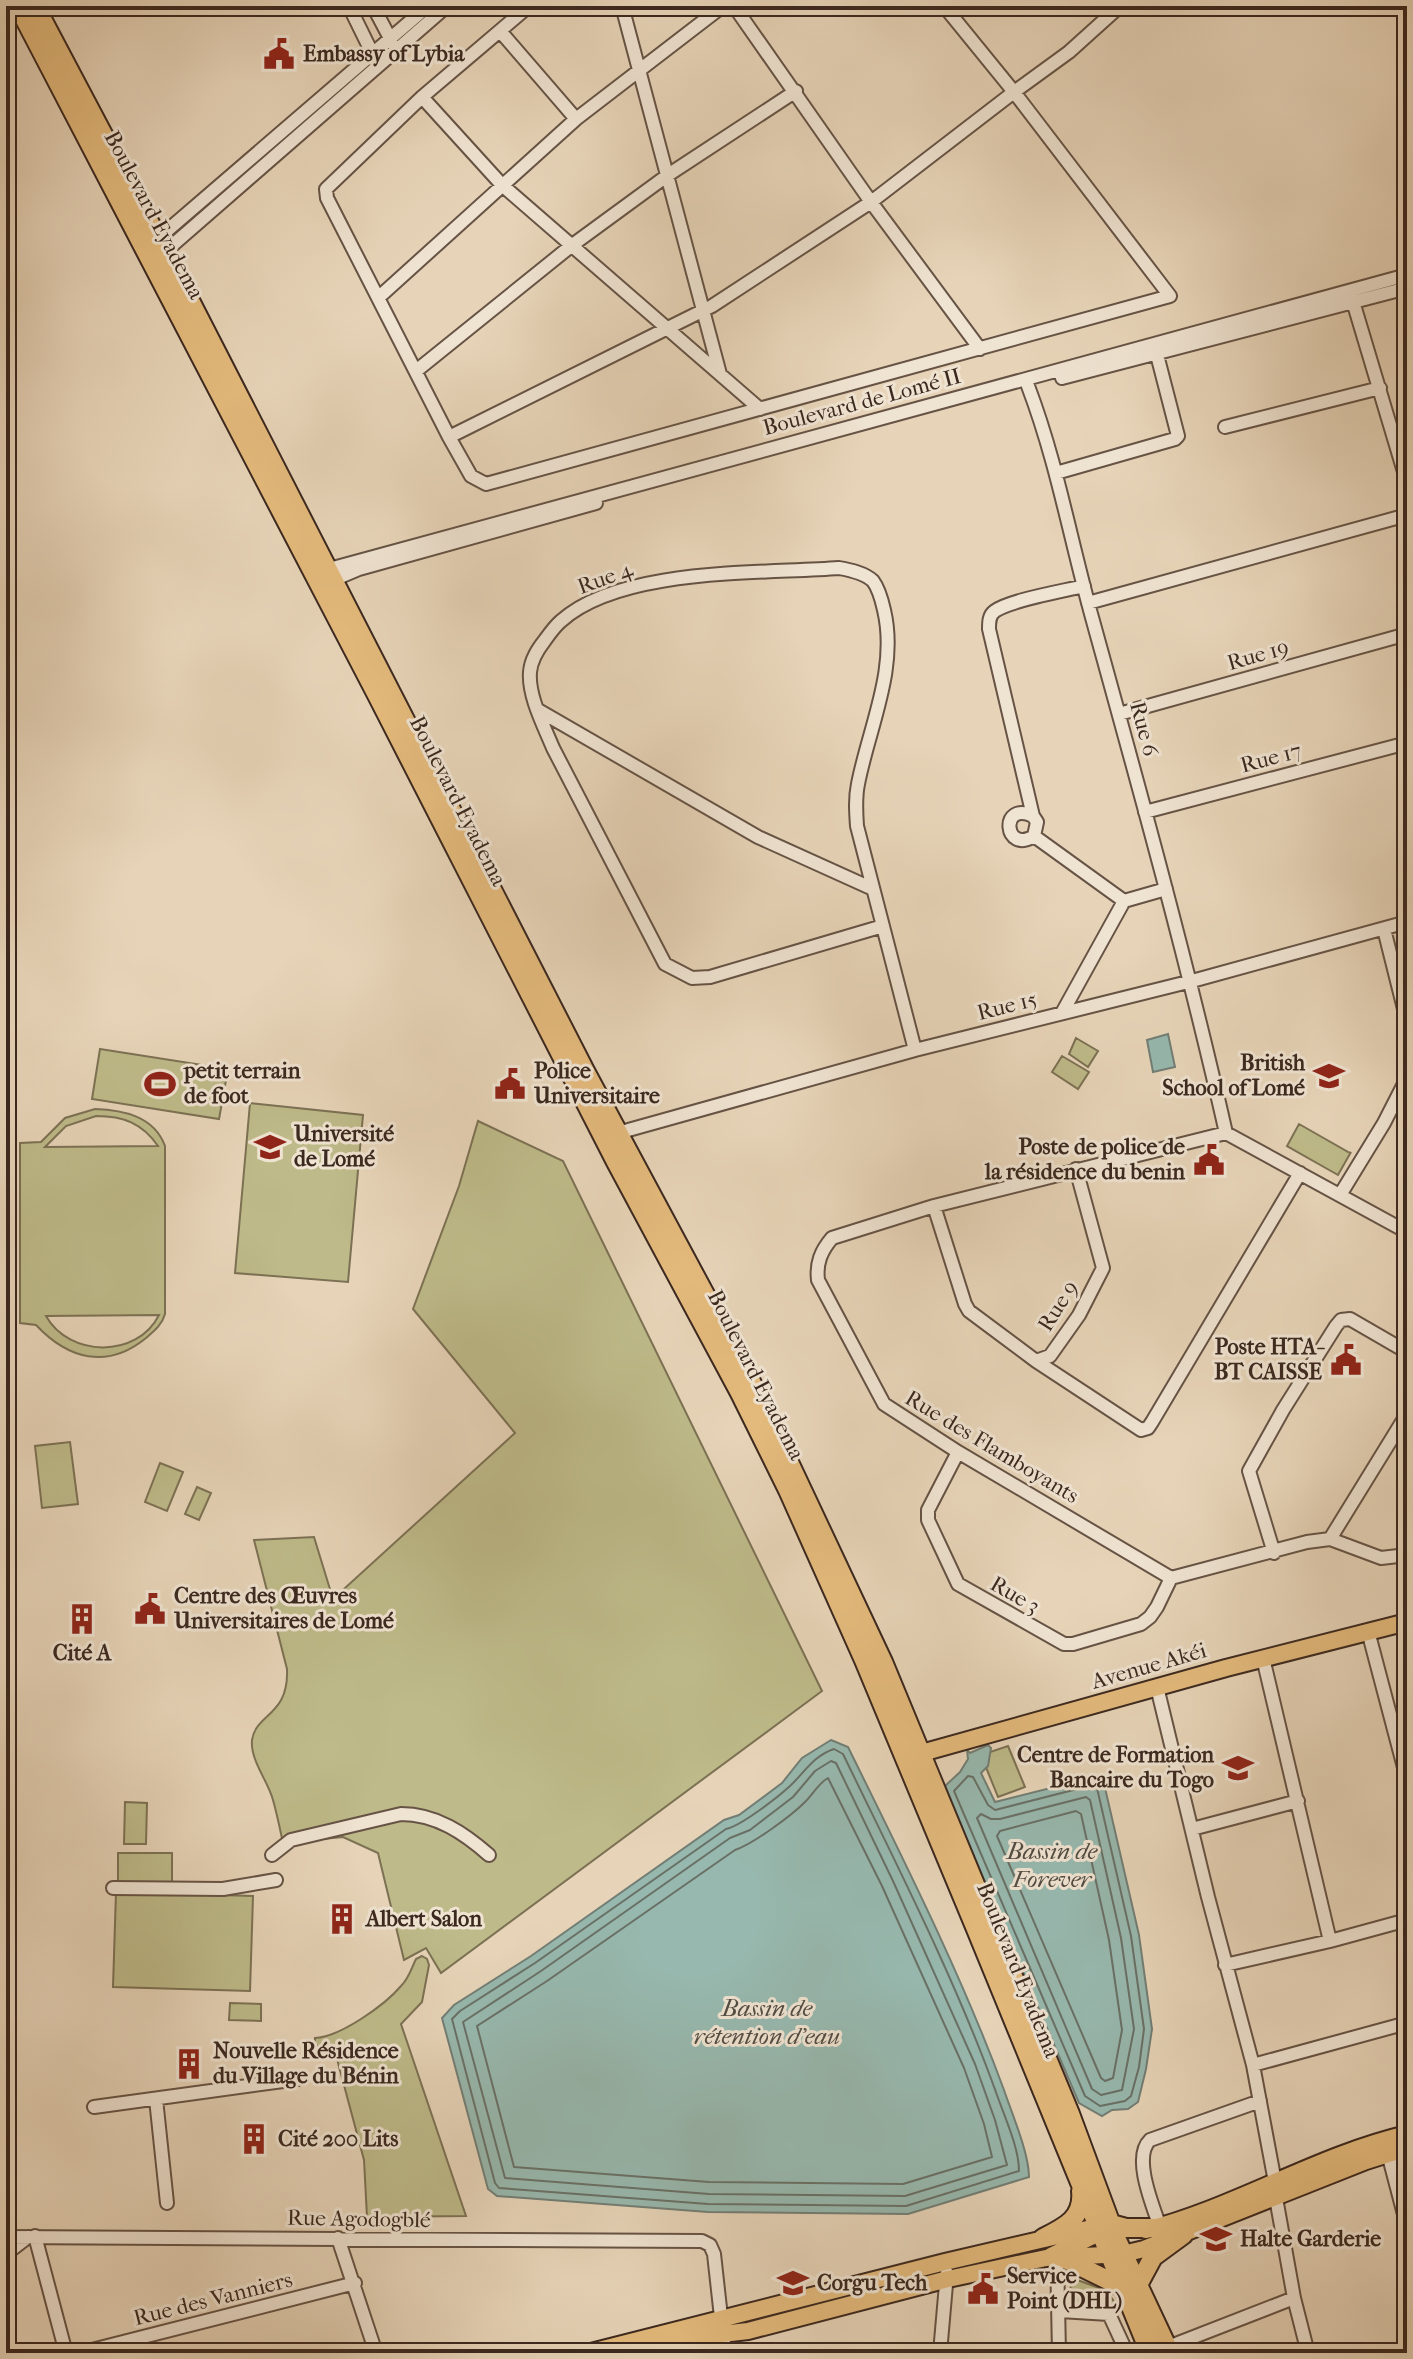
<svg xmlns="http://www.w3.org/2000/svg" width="1413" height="2359" viewBox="0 0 1413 2359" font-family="'IM FELL French Canon',serif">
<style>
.green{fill:#beba89;stroke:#7c7154;stroke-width:2;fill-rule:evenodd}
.water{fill:#97b8ae;stroke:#727e75;stroke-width:2}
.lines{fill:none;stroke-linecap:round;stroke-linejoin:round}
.shore{stroke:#697066;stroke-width:2}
.minor-casing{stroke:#665345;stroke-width:16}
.major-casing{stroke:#3b281f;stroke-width:20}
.highway-casing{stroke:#3b281f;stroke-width:22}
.minor{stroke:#efe3d1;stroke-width:12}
.major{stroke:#e4ba7c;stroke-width:16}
.highway{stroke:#e4ba7c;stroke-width:18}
.labels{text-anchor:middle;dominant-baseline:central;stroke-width:6;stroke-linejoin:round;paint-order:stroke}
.poi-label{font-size:22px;font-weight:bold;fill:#3b281f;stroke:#efe3d1;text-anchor:start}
.street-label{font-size:22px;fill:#3b281f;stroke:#efe3d1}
.water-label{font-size:24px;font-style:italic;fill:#524c43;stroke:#efe3d1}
</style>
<rect width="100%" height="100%" fill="#e7d4b8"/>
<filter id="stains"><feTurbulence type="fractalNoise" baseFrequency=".0025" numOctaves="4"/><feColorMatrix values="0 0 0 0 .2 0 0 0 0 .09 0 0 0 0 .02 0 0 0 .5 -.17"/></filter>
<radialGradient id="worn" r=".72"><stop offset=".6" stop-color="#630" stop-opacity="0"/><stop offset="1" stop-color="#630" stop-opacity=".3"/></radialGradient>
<!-- green -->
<path class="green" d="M 1076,1038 L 1098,1051 L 1088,1067 L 1069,1054 Z
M 100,1049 L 228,1069 L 219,1119 L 92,1099 Z
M 1062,1056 L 1089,1072 L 1078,1089 L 1052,1072 Z
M 250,1103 L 363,1115 L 348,1282 L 235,1273 Z
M 95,1109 C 123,1110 154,1116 165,1146 L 165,1314 C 162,1325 154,1331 146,1338 C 107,1370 68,1359 36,1325 L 20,1323 L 20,1143 L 41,1142 L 65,1118 ZM 96,1116 C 123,1116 142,1123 158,1146 L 45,1147 L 66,1126 ZM 159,1315 C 137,1359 69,1357 46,1316 Z
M 478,1121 L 563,1161 L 822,1691 L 441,1973 L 426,1948 L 404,1960 L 378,1853 L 343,1837 L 283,1843 C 280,1829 277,1814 273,1800 C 268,1781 250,1760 252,1740 C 256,1713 289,1716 287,1669 L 254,1540 L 314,1537 L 333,1599 L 515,1433 L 413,1309 L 459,1186 Z
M 1299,1124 L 1350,1153 L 1351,1152 L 1338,1175 L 1287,1146 Z
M 70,1442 L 78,1504 L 42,1508 L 35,1446 Z
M 160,1463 L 183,1472 L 167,1511 L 145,1502 Z
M 197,1487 L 211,1493 L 199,1520 L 185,1514 Z
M 1008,1746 L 1025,1787 L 998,1797 L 981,1755 Z
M 125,1802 L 147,1803 L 146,1844 L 124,1844 Z
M 118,1853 L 172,1853 L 172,1884 L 118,1884 Z
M 116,1892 L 253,1896 L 250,1991 L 113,1987 Z
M 422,1956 L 427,1959 L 429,1965 L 422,2002 L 401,2024 L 466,2216 L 367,2217 L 364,2160 L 337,2059 L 315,2044 L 315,2038 C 340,2037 385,2005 401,1986 C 409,1978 411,1969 416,1959 Z
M 230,2003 L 261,2004 L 261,2021 L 229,2020 Z
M 1071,2278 C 1086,2283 1110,2289 1115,2304 L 1110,2306 L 1078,2305 L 1070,2297 Z"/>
<!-- water -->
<path class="water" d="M 1168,1034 L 1175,1067 L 1153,1072 L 1147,1040 Z
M 831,1740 L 848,1747 C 903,1859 961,1973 1004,2090 C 1012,2114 1029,2153 1029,2177 L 908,2214 L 708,2212 L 497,2196 L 488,2189 L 442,2018 L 454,2005 L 531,1956 L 724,1820 L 739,1815 L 782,1783 L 802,1758 Z
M 988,1745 L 991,1748 L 988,1766 L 981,1773 L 995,1802 L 1102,1775 L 1139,1935 L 1152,2029 L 1146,2069 L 1138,2102 L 1128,2109 L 1112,2110 L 1102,2116 L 1079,2103 L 944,1787 L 960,1772 L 968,1759 L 967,1750 L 970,1753 Z"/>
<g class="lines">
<!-- shore -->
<path class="shore" d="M 834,1749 L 843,1754 C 897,1866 955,1978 997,2095 C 1005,2118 1019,2148 1019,2171 L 906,2206 L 708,2204 L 499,2188 L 495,2183 L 452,2019 L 460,2011 L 535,1963 L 726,1829 C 741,1826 778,1797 790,1786 C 805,1772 813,1756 834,1749 Z
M 831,1761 L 836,1763 L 893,1881 L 975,2064 L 995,2120 L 1007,2165 L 905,2196 L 709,2194 L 505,2178 L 463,2022 L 541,1971 L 730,1838 L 750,1830 L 793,1797 L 815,1771 Z
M 968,1776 L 973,1777 L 988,1805 L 995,1810 L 1093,1785 L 1097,1788 L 1131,1936 L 1144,2029 L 1139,2067 L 1131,2096 L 1125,2101 L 1100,2106 L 1085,2096 L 954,1791 Z
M 828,1778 L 882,1886 L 964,2068 L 984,2124 L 992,2157 L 903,2184 L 709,2182 L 514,2167 L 477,2026 L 547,1981 L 735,1850 C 753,1844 791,1816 805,1802 C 813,1794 819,1783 828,1778 Z
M 1086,1797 L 1090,1800 L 1121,1938 L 1134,2029 L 1122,2090 L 1101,2095 L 1092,2089 L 977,1818 L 981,1814 L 991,1819 L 1000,1819 Z
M 1076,1811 L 1081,1814 L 1109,1940 L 1122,2030 L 1113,2078 L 1105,2081 L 1101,2078 L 997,1836 L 1000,1831 Z"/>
<defs>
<path id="minor" d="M 349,6 L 374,57
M 373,6 L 393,44
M 529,6 L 422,97 L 326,189 L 327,198 L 449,437 L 471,476 L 486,484 L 1170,296 L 1014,92 L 944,6
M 622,6 L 720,374
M 734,6 L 871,202 L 980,349
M 500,31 L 576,119
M 422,97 L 502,185 L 760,409
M 155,241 L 428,6
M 160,256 L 447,6
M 378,298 L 576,119 L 723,6
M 1352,298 L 1407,482
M 416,371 L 571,246 L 668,175 L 796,91
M 1062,378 L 1407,288
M 1028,386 C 1057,462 1071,543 1093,621 C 1140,791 1187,961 1226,1133
M 1225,427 L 1380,388
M 449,437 L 712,306 L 871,202 L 1014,92 L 1069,52 L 1120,6
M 1056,473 L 1175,439 L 1178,436 L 1155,347
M 322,571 L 1407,275
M 326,583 L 359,569 L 596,503
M 1088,603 L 1407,515
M 538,710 L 758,837 L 873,889
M 1119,714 L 1407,634
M 1145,812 L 1407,743
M 1033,816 C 999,800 1004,855 1034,836 L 1037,822 L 1033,816 L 989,629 C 989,622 989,615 995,611 C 1010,600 1064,591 1084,586
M 1034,836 L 1124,901
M 883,926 L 710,977 L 692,978 L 665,964 L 553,748 C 544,726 528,696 530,672 C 531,659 538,649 545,640 C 550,633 555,626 561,621 C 621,567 762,574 839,568 C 850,570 865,573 873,581 C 879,589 882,601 884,610 C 898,669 869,727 858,784 C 855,798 856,812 857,826 L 915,1050
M 1384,929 L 1407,1021
M 1062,1013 L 1124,901 L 1166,889
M 614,1134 L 915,1050 L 1192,981 L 1407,922
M 1340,1195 L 1384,1123 L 1407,1078
M 934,1206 L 965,1304 L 969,1311 L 1036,1361 L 1141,1430 L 1148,1428 L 1152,1422 L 1300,1173
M 1407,1232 L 1226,1133 L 934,1206 L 832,1238 C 821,1251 816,1263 818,1280 L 884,1404 L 958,1452 L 1171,1578 L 1307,1542 L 1330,1539 L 1407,1414
M 1036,1361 L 1050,1356 L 1079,1315 L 1103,1268 L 1076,1169
M 958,1452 L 928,1510 L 928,1520 L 958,1584 L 1064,1644 L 1073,1644 L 1141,1624 L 1150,1617 L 1157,1607 L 1171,1578
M 1330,1539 L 1381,1558 L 1407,1555
M 1274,1553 L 1249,1471 L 1283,1410 L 1336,1326 L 1341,1320 L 1350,1319 L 1407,1352
M 1368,1631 L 1407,1779
M 1263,1658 L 1330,1941
M 1157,1687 L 1208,1897 L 1253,2065 L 1275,2182
M 1192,1829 L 1298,1801
M 272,1855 L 291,1840 L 401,1814 C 436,1814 464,1833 489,1855
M 113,1888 L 223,1889 L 276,1880
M 1225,1965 L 1330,1941 L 1407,1920
M 1253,2065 L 1407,2023
M 156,2099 L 167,2203
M 94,2107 L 298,2079
M 1386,2146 L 1407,2226
M 1276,2198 L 1294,2298 L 1308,2353
M 1160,2227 C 1153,2206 1132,2157 1150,2140 L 1260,2101
M 35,2236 L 66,2353
M 6,2237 L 702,2241 L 710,2245 L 714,2254 L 725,2353
M 338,2238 L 376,2353
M 1057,2253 L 1059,2353
M 6,2254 L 28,2237
M 1060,2311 L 1109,2314 L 1127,2353
M 1168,2347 L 1294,2298
M 80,2353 L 355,2283
M 940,2353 L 947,2273"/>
<path id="major" d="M 911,1756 L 1226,1668 L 1407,1622
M 1146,2230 C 1236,2207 1317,2155 1407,2134
M 1051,2256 L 1099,2233
M 587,2353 L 945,2262 L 1109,2224
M 648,2353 L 722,2334 L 748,2331 L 948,2279 L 1046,2258 L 1123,2254 L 1144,2249 L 1366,2161 L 1407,2148"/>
<path id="highway" d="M 18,6 L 377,695 L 616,1162 L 740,1393 L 788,1490 L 864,1660 L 976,1929 L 1150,2353
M 35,6 L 165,252 L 585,1071 L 746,1371 L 883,1662 L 1070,2114 L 1116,2238 L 1170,2353
M 1111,2224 L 1126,2228 L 1156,2228
M 1043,2238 C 1065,2227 1084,2218 1081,2191
M 1065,2259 L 1122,2287
M 1139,2283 L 1153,2257 L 1183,2235"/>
</defs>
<!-- minor casing -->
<use href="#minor" class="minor-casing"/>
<!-- major casing -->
<use href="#major" class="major-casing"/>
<!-- highway casing -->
<use href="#highway" class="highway-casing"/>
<!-- minor -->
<use href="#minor" class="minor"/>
<!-- major -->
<use href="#major" class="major"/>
<!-- highway -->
<use href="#highway" class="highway"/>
</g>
<!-- icons -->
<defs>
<symbol id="civic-bare" viewBox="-9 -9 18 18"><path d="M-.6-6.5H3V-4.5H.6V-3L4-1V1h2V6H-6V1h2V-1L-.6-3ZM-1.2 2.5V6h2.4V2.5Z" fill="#8f2418" stroke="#efe3d1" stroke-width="2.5" paint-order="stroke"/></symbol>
<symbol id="school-bare" viewBox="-9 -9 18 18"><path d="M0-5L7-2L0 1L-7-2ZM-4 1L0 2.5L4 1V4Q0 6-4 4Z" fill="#8f2418" stroke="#efe3d1" stroke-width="2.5" paint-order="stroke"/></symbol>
<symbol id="stadium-bare" viewBox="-9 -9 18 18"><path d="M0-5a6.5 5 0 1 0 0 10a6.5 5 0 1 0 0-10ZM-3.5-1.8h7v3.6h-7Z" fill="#8f2418" stroke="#efe3d1" stroke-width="2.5" paint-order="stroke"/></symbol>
<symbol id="university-bare" viewBox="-9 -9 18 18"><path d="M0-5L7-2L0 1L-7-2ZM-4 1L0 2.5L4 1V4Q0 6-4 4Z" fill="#8f2418" stroke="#efe3d1" stroke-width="2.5" paint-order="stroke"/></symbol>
<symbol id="building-bare" viewBox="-9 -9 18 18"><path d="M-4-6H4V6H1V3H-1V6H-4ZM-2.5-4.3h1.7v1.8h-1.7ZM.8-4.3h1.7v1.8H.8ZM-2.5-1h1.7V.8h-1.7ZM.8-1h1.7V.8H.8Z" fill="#8f2418" stroke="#efe3d1" stroke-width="2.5" paint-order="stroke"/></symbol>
</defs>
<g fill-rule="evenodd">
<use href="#civic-bare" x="257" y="32" width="44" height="44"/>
<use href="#school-bare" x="1307" y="1054" width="44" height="44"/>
<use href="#stadium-bare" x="138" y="1062" width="44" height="44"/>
<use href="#civic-bare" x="488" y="1062" width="44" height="44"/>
<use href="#university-bare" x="248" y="1125" width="44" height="44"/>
<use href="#civic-bare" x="1187" y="1138" width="44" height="44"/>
<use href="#civic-bare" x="1324" y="1338" width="44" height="44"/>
<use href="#civic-bare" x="128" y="1587" width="44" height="44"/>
<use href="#building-bare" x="60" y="1597" width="44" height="44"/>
<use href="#university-bare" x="1216" y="1746" width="44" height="44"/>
<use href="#building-bare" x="320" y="1897" width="44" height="44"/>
<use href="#building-bare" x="167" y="2042" width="44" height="44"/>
<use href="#building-bare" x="232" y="2117" width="44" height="44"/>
<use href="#school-bare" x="1194" y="2217" width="44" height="44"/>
<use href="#university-bare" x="771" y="2261" width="44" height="44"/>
<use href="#civic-bare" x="961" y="2267" width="44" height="44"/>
</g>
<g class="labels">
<!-- poi labels -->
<g class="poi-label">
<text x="303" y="54">Embassy of Lybia</text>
<text x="1305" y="1063" text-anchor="end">British<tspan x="1305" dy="25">School of Lomé</tspan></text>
<text x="184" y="1071">petit terrain<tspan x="184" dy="25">de foot</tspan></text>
<text x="534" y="1071">Police<tspan x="534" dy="25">Universitaire</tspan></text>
<text x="294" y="1134">Université<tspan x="294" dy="25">de Lomé</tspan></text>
<text x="1185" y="1147" text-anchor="end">Poste de police de<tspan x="1185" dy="25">la résidence du benin</tspan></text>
<text x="1322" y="1347" text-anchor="end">Poste HTA-<tspan x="1322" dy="25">BT CAISSE</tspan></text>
<text x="174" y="1596">Centre des Œuvres<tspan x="174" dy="25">Universitaires de Lomé</tspan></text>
<text x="82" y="1653" text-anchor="middle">Cité A</text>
<text x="1214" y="1755" text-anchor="end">Centre de Formation<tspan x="1214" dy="25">Bancaire du Togo</tspan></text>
<text x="366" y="1919">Albert Salon</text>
<text x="213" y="2051">Nouvelle Résidence<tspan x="213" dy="25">du Village du Bénin</tspan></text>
<text x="278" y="2139">Cité 200 Lits</text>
<text x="1240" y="2239">Halte Garderie</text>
<text x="1007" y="2276">Service<tspan x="1007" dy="25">Point (DHL)</tspan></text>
<text x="817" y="2283">Corgu Tech</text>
</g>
<!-- street labels -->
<g class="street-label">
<text transform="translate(154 215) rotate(62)">Boulevard Eyadema</text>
<text transform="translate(862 402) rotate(-15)">Boulevard de Lomé II</text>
<text transform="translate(605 578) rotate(-20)">Rue 4</text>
<text transform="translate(1258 655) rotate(-16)">Rue 19</text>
<text transform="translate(1144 729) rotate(75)">Rue 6</text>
<text transform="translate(1271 758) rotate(-15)">Rue 17</text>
<text transform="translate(458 801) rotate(63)">Boulevard Eyadema</text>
<text transform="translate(1007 1006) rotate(-14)">Rue 15</text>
<text transform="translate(1058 1306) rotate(-58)">Rue 9</text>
<text transform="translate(756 1375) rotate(63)">Boulevard Eyadema</text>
<text transform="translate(992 1447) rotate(31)">Rue des Flamboyants</text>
<text transform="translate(1015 1595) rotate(30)">Rue 3</text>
<text transform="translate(1149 1666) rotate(-16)">Avenue Akéi</text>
<text transform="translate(1018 1970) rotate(68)">Boulevard Eyadema</text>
<text transform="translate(359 2219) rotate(1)">Rue Agodogblé</text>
<text transform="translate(213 2299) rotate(-14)">Rue des Vanniers</text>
</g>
<!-- water labels -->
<g class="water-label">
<text x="1052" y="1851">Bassin de<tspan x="1052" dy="28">Forever</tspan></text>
<text x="767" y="2008">Bassin de<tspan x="767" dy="28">rétention d'eau</tspan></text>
</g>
</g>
<!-- margin -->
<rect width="1413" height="2359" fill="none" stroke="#e7d4b8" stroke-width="32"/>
<rect x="8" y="8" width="1397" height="2343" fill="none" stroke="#3b281f" stroke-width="4"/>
<rect x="16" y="16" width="1381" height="2327" fill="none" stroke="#3b281f" stroke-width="2"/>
<rect width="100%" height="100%" filter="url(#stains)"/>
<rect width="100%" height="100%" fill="url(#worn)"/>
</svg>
